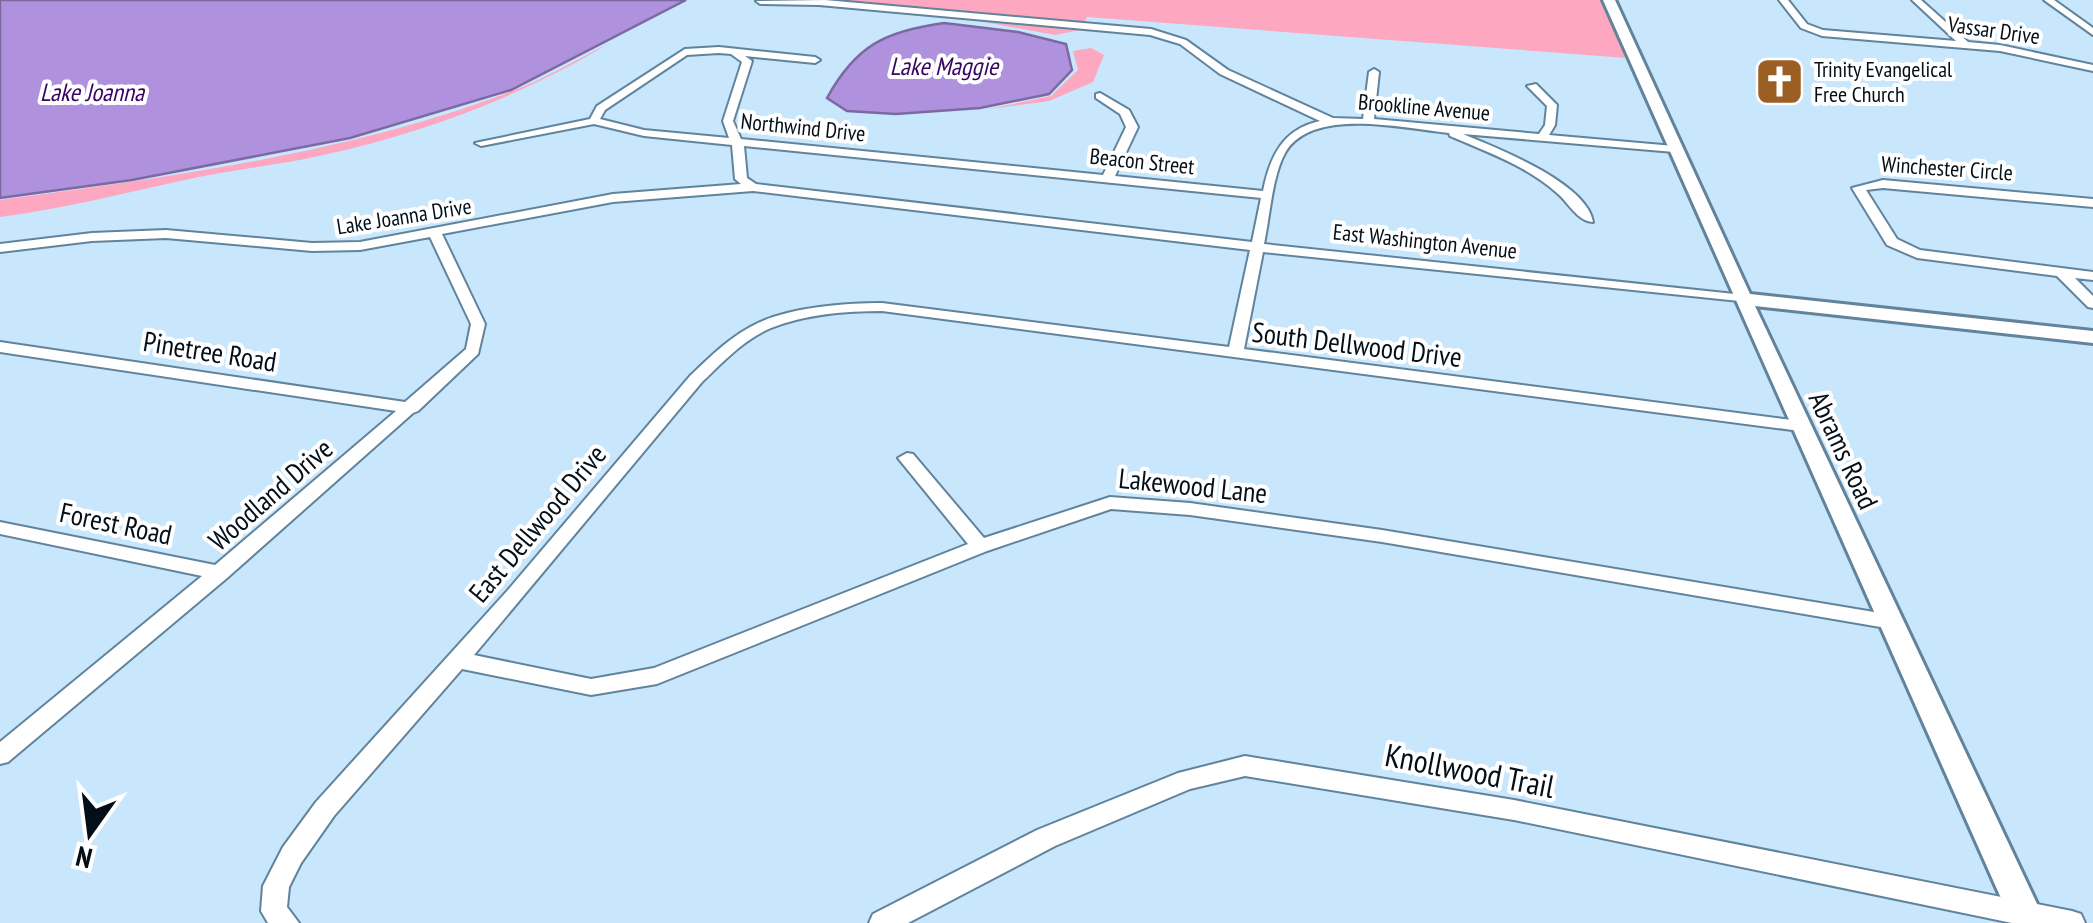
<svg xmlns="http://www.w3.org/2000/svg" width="2093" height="923" viewBox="0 0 2093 923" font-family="'PT Sans Narrow',sans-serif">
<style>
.green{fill:#fea7c0}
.water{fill:#af91de;stroke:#7b6aa2;stroke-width:2.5}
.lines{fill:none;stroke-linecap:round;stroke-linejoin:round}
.minor-casing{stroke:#61839c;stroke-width:4}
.tertiary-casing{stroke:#61839c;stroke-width:6}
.minor{fill:#fff;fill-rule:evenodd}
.tertiary{fill:#fff;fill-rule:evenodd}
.labels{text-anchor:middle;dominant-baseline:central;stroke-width:8;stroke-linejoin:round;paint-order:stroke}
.far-street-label{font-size:22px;fill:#030e17;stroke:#fff}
.far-poi-label{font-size:22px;fill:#030e17;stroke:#fff;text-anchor:start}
.far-water-label{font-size:25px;font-style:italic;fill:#380562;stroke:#fff}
.street-label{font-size:28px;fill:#030e17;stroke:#fff}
.near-street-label{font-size:32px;fill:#030e17;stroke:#fff}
</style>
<rect width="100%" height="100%" fill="#c8e6fc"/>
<!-- green -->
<path class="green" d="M 843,0 L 1603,0 L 1627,58 L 1087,17 L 1080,30 L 1055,35 L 931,12 L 851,7 Z
M 608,44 C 522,96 421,134 323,155 C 276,166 227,170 180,181 C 120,194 62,209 0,217 L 0,200 C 166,178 356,152 512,91 C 545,79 577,59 608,44 Z
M 1091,48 L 1104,55 L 1093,82 L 1049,101 L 989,109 L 1051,96 L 1078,70 L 1073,51 Z"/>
<!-- water -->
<path class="water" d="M 0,0 L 686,0 L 511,90 L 350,138 L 132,180 L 0,198 Z
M 944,23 L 1018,32 L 1066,44 L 1072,70 L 1049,94 L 980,108 L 896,114 L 847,111 L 827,98 C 856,45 886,31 944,23 Z"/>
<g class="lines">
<defs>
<path id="minor" d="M 825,0 L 1151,29 L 1186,40 L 1228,70 L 1333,118 L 1363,119 L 1369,72 L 1374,69 L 1379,72 L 1374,119 L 1539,134 L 1545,125 L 1547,106 L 1527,86 L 1536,84 L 1557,105 L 1555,125 L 1549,135 L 1674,146 L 1680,149 L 1674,152 L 1463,134 C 1497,148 1587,183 1593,222 C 1578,222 1568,202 1557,193 C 1527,166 1487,152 1450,136 L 1449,133 C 1405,129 1312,106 1285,153 C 1272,177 1270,216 1264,244 L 1744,295 L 1749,296 L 1749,302 L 1263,252 L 1244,349 L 1800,421 L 1808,426 L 1800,431 L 882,311 C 845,311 806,314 771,328 C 744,339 722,363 702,382 L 474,655 L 591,679 L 654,668 L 968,544 L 898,458 L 907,453 L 913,454 L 984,538 L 1110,497 L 1190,503 L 1382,530 L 1892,615 L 1899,617 L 1902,622 L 1899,627 L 1892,629 L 1382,542 L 1190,515 L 1111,509 L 987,551 L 657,684 L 591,695 L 462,669 L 334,816 L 301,863 L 289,887 L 287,907 L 299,923 L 268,923 L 261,911 L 263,886 L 283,847 L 316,802 L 508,590 L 690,376 C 711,356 732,335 758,323 C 792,307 846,303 882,303 L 1229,347 L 1250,250 L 753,191 L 613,202 L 442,234 L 485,324 L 478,354 L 418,411 L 413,413 L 227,578 L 8,762 L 0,764 L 0,742 L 202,576 L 0,534 L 0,522 L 215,565 L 396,411 L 0,352 L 0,342 L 405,402 L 466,349 L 471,324 L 430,237 L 360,250 L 312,251 L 166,238 L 92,241 L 0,252 L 0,244 L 92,233 L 166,230 L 312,243 L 360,242 L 613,194 L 741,184 L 735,179 L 732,145 L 644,136 L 594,124 L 481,146 L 475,143 L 590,119 L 597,106 L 685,49 L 719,47 L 815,57 L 820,60 L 815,63 L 745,56 L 752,61 L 733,121 L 741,139 L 1103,175 L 1126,127 L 1120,114 L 1096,98 L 1096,94 L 1100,93 L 1129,110 L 1138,127 L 1115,176 L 1263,191 C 1270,156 1283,129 1320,121 L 1220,74 L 1180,44 L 1150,35 L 819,5 L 760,4 L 756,1 ZM 719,53 L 731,54 L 742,62 L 723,121 L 729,138 L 644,130 L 600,119 L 605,110 L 687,55 ZM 744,146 L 1261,198 L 1252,242 L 756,184 L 747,178 Z
M 1779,0 L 1788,0 L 1807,24 L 1823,30 L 1956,41 L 1912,0 L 1921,0 L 1968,42 L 2000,45 L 2093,65 L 2093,71 L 2000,51 L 1822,36 L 1801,28 Z
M 2044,0 L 2054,0 L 2093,28 L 2093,35 Z
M 1883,180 L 2093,199 L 2093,207 L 1883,188 L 1866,190 L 1897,239 L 1920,250 L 2093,272 L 2093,280 L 2075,278 L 2093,296 L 2093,308 L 2088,307 L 2057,276 L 1917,258 L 1887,245 L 1852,188 Z
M 1245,756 L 1514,800 L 2072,911 L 2081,914 L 2085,923 L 2012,923 L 1514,820 L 1245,776 L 1190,789 L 1055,846 L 908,923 L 869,923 L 873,914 L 1037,830 L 1178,773 Z"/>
<path id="tertiary" d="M 1603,0 L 1615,0 L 1750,294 L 2093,331 L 2093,343 L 1755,306 L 2046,923 L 2012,923 Z"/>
</defs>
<!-- minor casing -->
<use href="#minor" class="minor-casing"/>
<!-- tertiary casing -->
<use href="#tertiary" class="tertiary-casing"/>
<!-- minor -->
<use href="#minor" class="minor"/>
<!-- tertiary -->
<use href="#tertiary" class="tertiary"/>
</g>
<!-- icons -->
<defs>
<symbol id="church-square" viewBox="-11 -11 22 22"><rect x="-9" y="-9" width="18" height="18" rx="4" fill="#9c5f23" stroke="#fff"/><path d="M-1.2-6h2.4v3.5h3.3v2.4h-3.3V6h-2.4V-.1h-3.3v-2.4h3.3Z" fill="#fff"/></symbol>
</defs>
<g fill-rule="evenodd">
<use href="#church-square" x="1752" y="54" width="55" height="55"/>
</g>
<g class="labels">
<!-- far-street labels -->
<g class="far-street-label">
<text transform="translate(1994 30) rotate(8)">Vassar Drive</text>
<text transform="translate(1424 107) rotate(5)">Brookline Avenue</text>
<text transform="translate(803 127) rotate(6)">Northwind Drive</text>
<text transform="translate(1142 161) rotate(6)">Beacon Street</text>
<text transform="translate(1947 168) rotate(4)">Winchester Circle</text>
<text transform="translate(404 216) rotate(-9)">Lake Joanna Drive</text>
<text transform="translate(1425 241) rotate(6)">East Washington Avenue</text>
</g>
<!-- far-poi labels -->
<g class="far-poi-label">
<text x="1814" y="69">Trinity Evangelical<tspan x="1814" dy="25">Free Church</tspan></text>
</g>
<!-- far-water labels -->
<g class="far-water-label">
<text x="944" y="66">Lake Maggie</text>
<text x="92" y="92">Lake Joanna</text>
</g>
<!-- street labels -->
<g class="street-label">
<text transform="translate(1357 344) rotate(7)">South Dellwood Drive</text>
<text transform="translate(210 351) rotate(9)">Pinetree Road</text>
<text transform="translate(1844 450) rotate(65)">Abrams Road</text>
<text transform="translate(1193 485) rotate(6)">Lakewood Lane</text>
<text transform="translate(270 494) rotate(-41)">Woodland Drive</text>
<text transform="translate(116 523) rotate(12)">Forest Road</text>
<text transform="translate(537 523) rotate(-50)">East Dellwood Drive</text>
</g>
<!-- near-street labels -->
<g class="near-street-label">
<text transform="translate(1470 770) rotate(11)">Knollwood Trail</text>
</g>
</g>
<!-- north arrow -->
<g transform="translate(90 833) rotate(194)" stroke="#ffffff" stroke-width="8" paint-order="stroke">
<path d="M0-8L18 38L0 25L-18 38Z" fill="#030e17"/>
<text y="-15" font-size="28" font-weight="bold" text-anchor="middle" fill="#030e17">N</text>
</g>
</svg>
